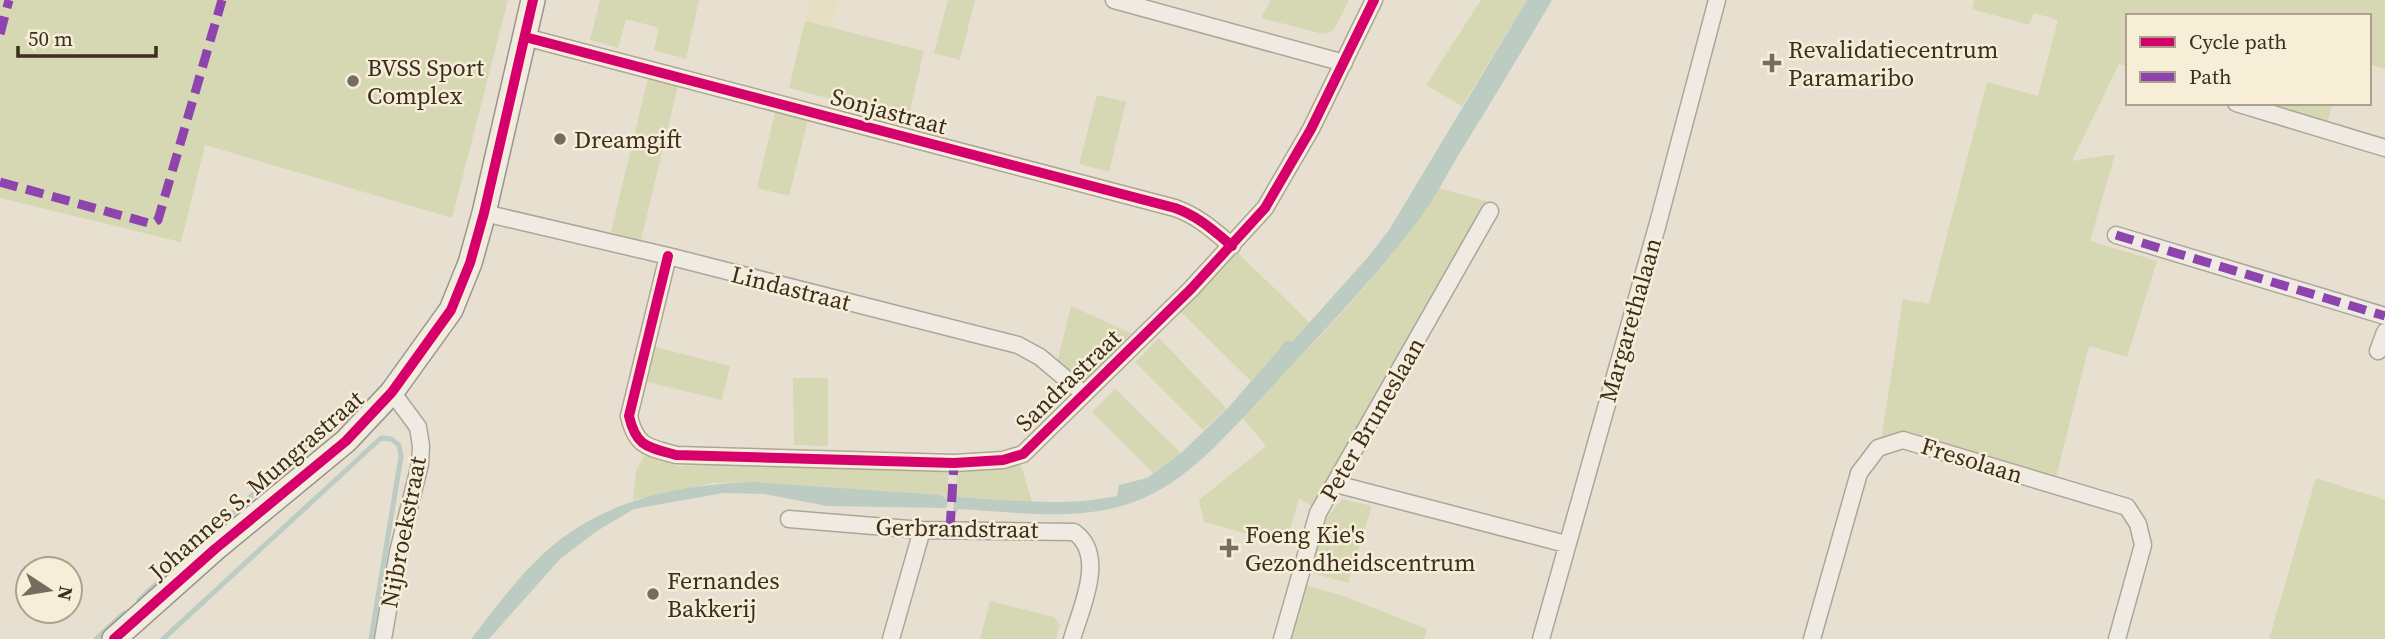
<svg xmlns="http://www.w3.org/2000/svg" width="2385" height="639" viewBox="0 0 2385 639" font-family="'Source Serif 4',serif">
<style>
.farmland{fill:#e6dfc2}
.green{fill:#d6d7b3}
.water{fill:#bcccc2}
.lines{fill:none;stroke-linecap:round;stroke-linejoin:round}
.stream{stroke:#bcccc2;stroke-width:5}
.street-casing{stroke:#ada599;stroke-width:19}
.secondary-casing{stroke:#9c958a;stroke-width:26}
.street{stroke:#efebe3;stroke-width:16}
.secondary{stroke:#efebe3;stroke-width:23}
.quiet{stroke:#8e44ad;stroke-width:9;stroke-dasharray:18 9;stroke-linecap:butt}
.cycleway-casing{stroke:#f7eed8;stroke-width:15}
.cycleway{stroke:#d6006c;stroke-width:10}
.poi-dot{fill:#786c5e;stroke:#f7eed8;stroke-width:2.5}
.labels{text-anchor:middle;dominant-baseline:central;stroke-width:5;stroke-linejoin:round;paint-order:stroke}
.poi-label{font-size:24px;fill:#3d2e20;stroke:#f7eed8;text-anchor:start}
.street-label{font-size:24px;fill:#3d2e20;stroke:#f7eed8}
</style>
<rect width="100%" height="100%" fill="#e7e0d1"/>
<!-- farmland -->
<path class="farmland" d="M 810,0 L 839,0 L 832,28 L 805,21 Z"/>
<!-- green -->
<path class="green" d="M 0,0 L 508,0 L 452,218 L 205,145 L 181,242 L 0,198 Z
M 600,0 L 699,0 L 686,59 L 654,50 L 659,28 L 626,19 L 618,48 L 590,40 Z
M 948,0 L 975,0 L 960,60 L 934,53 Z
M 1271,0 L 1349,0 L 1333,31 L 1323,34 L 1261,18 Z
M 1481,0 L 1527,0 L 1462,106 L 1426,85 Z
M 1974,0 L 2385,0 L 2385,69 L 2369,64 L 2369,16 L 2128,16 L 2128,66 L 2119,64 L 2072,161 L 2115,154 L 2090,241 L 2157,261 L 2127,357 L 2089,346 L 2056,477 L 1903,432 L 1881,440 L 1903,299 L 1929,304 L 1987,82 L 2038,96 L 2058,20 L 2034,13 L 2029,25 L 1972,9 Z
M 805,21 L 924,51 L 908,119 L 789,88 Z
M 648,78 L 678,85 L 641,240 L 611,232 Z
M 1097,95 L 1126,102 L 1109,172 L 1079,164 Z
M 2252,103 L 2333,103 L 2326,126 Z
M 775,112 L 808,120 L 789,196 L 757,188 Z
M 1438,188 L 1487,201 L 1312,506 L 1299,498 L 1286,544 L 1204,522 L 1199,500 L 1266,446 L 1242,417 C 1311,345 1386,274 1438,188 Z
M 1236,251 L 1310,323 L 1292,342 L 1285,342 L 1251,381 L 1180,311 Z
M 1071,306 L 1131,333 L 1091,376 L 1079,382 L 1056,367 Z
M 1159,338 L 1227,409 L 1203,430 L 1135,362 Z
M 655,347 L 730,366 L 722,400 L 647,382 Z
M 793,378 L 828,378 L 828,446 L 794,445 Z
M 1115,389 L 1181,453 L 1153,473 L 1092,412 Z
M 645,455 L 677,466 L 767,463 L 948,470 L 948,500 L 894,492 L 755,482 L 713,483 L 633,500 L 636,471 Z
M 1020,462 L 1032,502 L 958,497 L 955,493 L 958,469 Z
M 2316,478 L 2385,500 L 2385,639 L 2269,639 Z
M 1342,499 L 1372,506 L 1348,583 L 1309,572 L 1324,521 Z
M 1305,585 L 1343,596 L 1427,629 L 1424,639 L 1289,639 Z
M 990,601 L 1054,617 L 1060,625 L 1056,639 L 980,639 Z"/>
<!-- water -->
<path class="water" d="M 1527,0 L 1552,0 C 1521,53 1489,106 1456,159 C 1444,180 1432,203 1417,222 C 1371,283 1318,337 1266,393 C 1231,430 1194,475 1146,497 C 1087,524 1021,512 958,509 L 957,512 L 953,511 L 955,493 L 958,497 C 1011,500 1064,507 1117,496 L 1119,485 L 1147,478 L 1181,453 L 1227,409 L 1286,341 L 1292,342 L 1368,257 L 1389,230 Z
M 755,482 L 940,495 L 948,500 L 947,507 L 945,508 L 827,506 L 764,494 L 723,493 L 634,509 L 597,531 L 560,559 L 489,639 L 471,639 C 494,610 516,579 543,554 C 601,500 679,484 755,482 Z"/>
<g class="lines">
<!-- stream -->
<path class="stream" d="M 139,600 L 320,432
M 96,639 L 124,613
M 163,639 L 381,438 L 391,439 L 399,445 L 401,457 L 371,639"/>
<defs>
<path id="street" d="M 1114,0 L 1344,63
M 525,37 L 1175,208 C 1198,216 1213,230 1232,246
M 2236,103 L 2385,148
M 484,213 L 668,256 L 1018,345 L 1040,357 L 1084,394
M 2116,235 L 2385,316
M 668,256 L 629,416 C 636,447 648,447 676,455 L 954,463 L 1003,460 L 1023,454 L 1191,289 L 1265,208 L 1311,129 L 1374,0
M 2378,351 L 2385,332
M 1336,484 L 1566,544
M 789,519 L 922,530 L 1074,532 C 1107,555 1081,608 1072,639
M 383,639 L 398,552 L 420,464 L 421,446 L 418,427 L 392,392
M 891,639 L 922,530
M 1282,639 L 1318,513 L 1490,211
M 1541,639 L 1658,223 L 1717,0
M 1812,639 L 1859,473 L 1878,448 L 1903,440 L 2127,507 L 2138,524 L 2143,545 L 2117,639"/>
<path id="secondary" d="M 114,639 L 215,549 L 346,441 L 392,392 L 451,310 L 470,263 L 484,213 L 533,0"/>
</defs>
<!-- street casing -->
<use href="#street" class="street-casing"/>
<!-- secondary casing -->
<use href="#secondary" class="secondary-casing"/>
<!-- street -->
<use href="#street" class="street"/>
<!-- secondary -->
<use href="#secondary" class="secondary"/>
<!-- quiet -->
<path class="quiet" d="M 0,34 L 9,0
M 0,182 L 152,224 L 158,220 L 222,0
M 2116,235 L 2385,316
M 950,529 L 954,463"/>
<defs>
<path id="cycleway" d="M 525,37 L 1175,208 C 1198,216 1213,230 1232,246
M 668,256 L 629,416 C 636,447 648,447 676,455 L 954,463 L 1003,460 L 1023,454 L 1191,289 L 1265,208 L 1311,129 L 1374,0
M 114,639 L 215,549 L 346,441 L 392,392 L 451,310 L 470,263 L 484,213 L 533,0"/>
</defs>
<!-- cycleway casing -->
<use href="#cycleway" class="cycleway-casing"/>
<!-- cycleway -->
<use href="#cycleway" class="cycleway"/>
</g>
<!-- markers -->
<g class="poi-dot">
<path d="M1768.5 52.5h7v7h7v7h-7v7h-7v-7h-7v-7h7z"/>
<circle cx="353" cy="81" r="7"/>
<circle cx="560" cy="139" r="7"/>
<path d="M1225.5 537.5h7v7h7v7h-7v7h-7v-7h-7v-7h7z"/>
<circle cx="653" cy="594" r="7"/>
</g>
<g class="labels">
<!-- poi labels -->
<g class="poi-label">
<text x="1788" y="49">Revalidatiecentrum<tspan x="1788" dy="28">Paramaribo</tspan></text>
<text x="367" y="67">BVSS Sport<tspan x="367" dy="28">Complex</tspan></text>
<text x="574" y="139">Dreamgift</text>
<text x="1245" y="534">Foeng Kie's<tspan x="1245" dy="28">Gezondheidscentrum</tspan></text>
<text x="667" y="580">Fernandes<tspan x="667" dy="28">Bakkerij</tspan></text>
</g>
<!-- street labels -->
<g class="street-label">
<text transform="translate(889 111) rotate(15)">Sonjastraat</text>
<text transform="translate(791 288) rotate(14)">Lindastraat</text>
<text transform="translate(1630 320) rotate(-74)">Margarethalaan</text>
<text transform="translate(1068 380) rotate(-44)">Sandrastraat</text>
<text transform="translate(1372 419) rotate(-60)">Peter Bruneslaan</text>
<text transform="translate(1972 460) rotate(17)">Fresolaan</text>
<text transform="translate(256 485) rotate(-41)">Johannes S. Mungrastraat</text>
<text transform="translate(957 528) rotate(1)">Gerbrandstraat</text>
<text transform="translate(403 532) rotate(-79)">Nijbroekstraat</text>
</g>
</g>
<!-- legend -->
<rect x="2126" y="14" width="245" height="91" fill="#f7eed8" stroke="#ada18e" stroke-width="2"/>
<rect x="2140" y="37" width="35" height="10" fill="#d6006c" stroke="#ada18e" stroke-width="2"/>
<text x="2189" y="49" font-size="21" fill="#3d2e20">Cycle path</text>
<rect x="2140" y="72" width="35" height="10" fill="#8e44ad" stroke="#ada18e" stroke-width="2"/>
<text x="2189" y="84" font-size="21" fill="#3d2e20">Path</text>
<!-- north arrow -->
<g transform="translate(49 590) rotate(102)"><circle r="33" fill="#f7eed8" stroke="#ada18e" stroke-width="2"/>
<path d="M0-5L12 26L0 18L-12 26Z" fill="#786c5e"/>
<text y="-10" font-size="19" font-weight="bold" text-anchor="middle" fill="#3d2e20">N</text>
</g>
<!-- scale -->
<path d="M18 46v10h138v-10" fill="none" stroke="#3d2e20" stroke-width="3.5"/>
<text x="28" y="46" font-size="21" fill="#3d2e20" stroke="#f7eed8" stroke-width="5" paint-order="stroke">50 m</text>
</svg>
